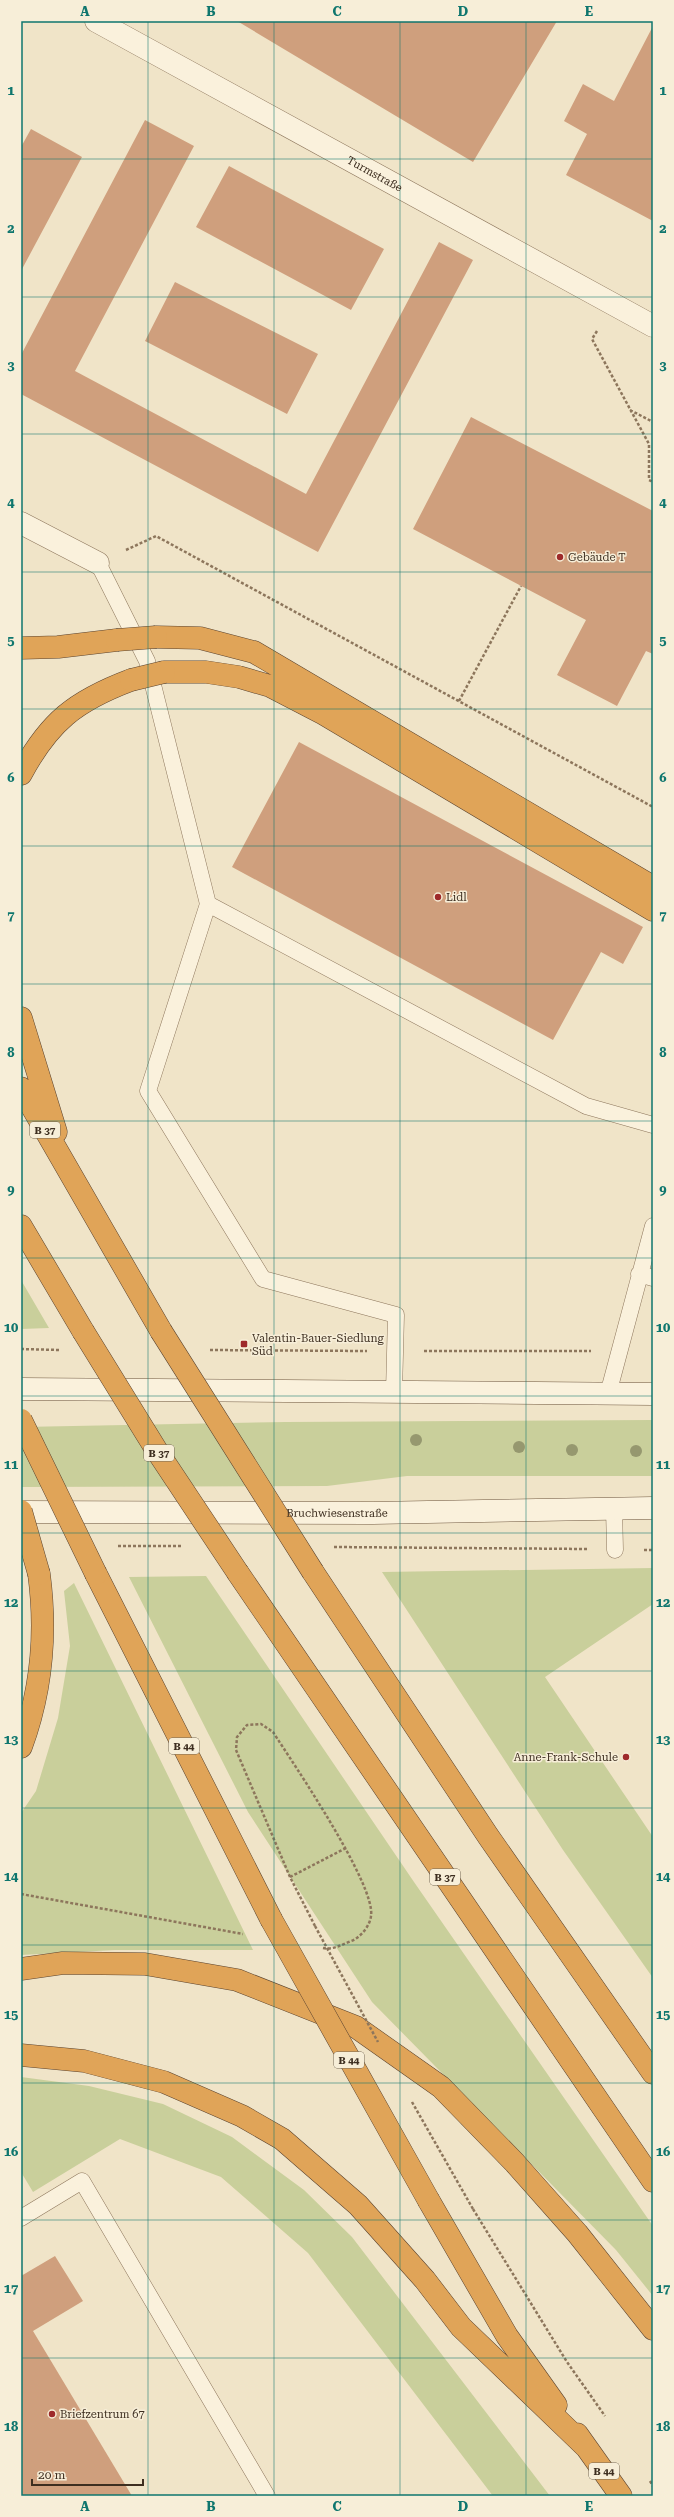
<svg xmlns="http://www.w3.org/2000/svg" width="674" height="2517" viewBox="0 0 674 2517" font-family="'Roboto Serif',serif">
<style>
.green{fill:#c9cf9b}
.building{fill:#cf9f7d}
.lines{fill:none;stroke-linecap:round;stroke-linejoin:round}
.lane-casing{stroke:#8d765c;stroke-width:17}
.street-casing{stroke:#8d765c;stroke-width:23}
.secondary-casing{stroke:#6f573f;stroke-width:23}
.highway-casing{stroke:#5b4430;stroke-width:23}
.path{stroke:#8d765c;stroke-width:2.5;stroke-dasharray:3 2;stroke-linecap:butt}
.lane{stroke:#faf1dc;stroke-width:16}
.street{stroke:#faf1dc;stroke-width:22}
.secondary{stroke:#faf1dc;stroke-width:22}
.highway{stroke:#e0a458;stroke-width:22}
.highway-bridge-casing{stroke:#5b4430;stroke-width:23;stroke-linecap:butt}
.path-bridge{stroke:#8d765c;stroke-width:2.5;stroke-dasharray:3 2;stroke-linecap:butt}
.highway-bridge{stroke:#e0a458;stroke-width:22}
.tree{fill:#96986f}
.grid{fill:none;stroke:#0f766e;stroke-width:1;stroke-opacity:0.55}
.poi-dot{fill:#9e2a2b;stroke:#f7eed8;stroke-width:1.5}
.labels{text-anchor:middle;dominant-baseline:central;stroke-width:3;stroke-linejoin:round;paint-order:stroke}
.shield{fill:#f7eed8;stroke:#756857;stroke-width:1}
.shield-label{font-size:10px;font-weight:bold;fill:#3d2e20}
.street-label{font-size:11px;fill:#3d2e20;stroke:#f7eed8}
.poi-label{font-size:11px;fill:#3d2e20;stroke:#f7eed8;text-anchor:start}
.neatline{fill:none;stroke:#0f766e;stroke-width:1.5}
.grid-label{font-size:13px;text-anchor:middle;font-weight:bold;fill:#0f766e}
</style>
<rect width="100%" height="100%" fill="#f0e4c8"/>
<!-- green -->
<path class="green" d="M 21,1280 L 49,1328 L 21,1329 Z
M 653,1420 L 653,1476 L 407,1476 L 327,1486 L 21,1487 L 21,1427 L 286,1422 Z
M 653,1568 L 653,1604 L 545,1677 L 653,1837 L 653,1978 L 563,1850 L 382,1572 Z
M 206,1576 L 414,1882 L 653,2226 L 653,2296 L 616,2250 L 372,2002 L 248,1812 L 129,1577 Z
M 74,1583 L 253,1950 L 115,1950 L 21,1955 L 21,1813 L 36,1791 L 58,1718 L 70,1646 L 64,1591 Z
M 21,2077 L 89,2086 L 163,2104 L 232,2137 L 304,2190 L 352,2237 L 550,2496 L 493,2496 L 308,2253 L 221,2177 L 120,2139 L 33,2192 L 21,2172 Z"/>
<!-- building -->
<path class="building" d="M 237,21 L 557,21 L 473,162 Z
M 653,26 L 653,221 L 566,175 L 587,134 L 564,121 L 583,84 L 614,101 Z
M 145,120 L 194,146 L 75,371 L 306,494 L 439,242 L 473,260 L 318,552 L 21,394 L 21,355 Z
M 31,129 L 82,157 L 21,271 L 21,147 Z
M 229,166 L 384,249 L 351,310 L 196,227 Z
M 175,282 L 318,354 L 287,414 L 145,341 Z
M 471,417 L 653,511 L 653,654 L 646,651 L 617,706 L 557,675 L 586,620 L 413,529 Z
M 299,742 L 643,927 L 623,964 L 601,952 L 553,1040 L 232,867 Z
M 55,2256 L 83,2301 L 33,2331 L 132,2496 L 21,2496 L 21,2276 Z"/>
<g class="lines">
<defs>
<path id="lane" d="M 98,563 L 147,661 L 208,904 L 148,1091 L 263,1279 L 396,1315 L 394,1392
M 208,904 L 586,1106 L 653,1125
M 639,1274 L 653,1278
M 608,1394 L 653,1226
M 614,1508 L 615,1550
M 21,2218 L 82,2181 L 267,2496"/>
<g id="street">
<path id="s1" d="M 96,21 L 653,326"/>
<path d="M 21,523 L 98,563"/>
</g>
<g id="secondary">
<path d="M 21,1389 L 653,1394"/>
<path id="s2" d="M 21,1512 L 373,1513 L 653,1508"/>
</g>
<path id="highway" d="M 156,637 L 200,638 L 254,652 L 653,887
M 21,648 L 58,647 L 117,640
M 164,672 L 206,672 L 239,677 L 270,686 L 324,714 L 653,910
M 21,774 C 49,722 75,701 131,680
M 21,1018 L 56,1132
M 21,1088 L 161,1331
M 21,1226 L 83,1331
M 313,1572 L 488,1836 L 653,2073
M 238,1573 L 653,2181
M 96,1574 L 271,1919
M 21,1747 C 42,1690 47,1634 39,1574
M 21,1969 L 63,1963 L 145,1964 L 237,1980 L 356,2027 L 441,2087 L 515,2163 L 577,2233 L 653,2329
M 21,2055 L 84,2061 L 164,2082 L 242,2116 L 282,2139 L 358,2205 L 425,2280 L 461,2327 L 586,2447
M 429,2201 L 507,2336 L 556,2405
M 577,2434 L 621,2496"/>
</defs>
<!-- lane casing -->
<use href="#lane" class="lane-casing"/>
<!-- street casing -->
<use href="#street" class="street-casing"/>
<!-- secondary casing -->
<use href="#secondary" class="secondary-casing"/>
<!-- highway casing -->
<use href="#highway" class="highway-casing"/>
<!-- path -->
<path class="path" d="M 597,331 L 592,339 L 649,444 L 649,480 L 653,482
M 630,410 L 653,422
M 126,550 L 156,536 L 653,807
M 459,701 L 521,586
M 21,1349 L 59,1350
M 210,1350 L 367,1351
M 424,1351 L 591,1351
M 118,1546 L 183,1546
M 334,1547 L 587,1549
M 644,1550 L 653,1550
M 290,1877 L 346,1848
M 21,1894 L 243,1934
M 315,1926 L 290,1877 L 236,1750 L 237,1737 L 247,1725 L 261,1724 L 273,1732 C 293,1763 376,1885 371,1916 C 370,1926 360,1938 351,1941 C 341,1945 333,1950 323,1948
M 473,2209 L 567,2362 L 605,2416
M 650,2481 L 653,2486"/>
<!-- lane -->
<use href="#lane" class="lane"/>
<!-- street -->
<use href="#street" class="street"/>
<!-- secondary -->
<use href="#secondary" class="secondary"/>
<!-- highway -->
<use href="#highway" class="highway"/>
<defs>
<path id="highway-bridge" d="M 117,640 L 156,637
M 131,680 L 164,672
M 83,1331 L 157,1451 L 238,1573
M 161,1331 L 313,1572
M 21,1420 L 96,1574
M 21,1511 L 39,1574
M 271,1919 L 429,2201"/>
</defs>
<!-- highway-bridge casing -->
<use href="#highway-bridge" class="highway-bridge-casing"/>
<!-- path-bridge -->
<path class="path-bridge" d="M 315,1926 L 378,2042
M 412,2102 L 473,2209"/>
<!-- highway-bridge -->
<use href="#highway-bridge" class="highway-bridge"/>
</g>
<!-- trees -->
<g class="tree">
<circle cx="416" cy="1440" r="6"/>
<circle cx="519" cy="1447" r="6"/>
<circle cx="572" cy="1450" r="6"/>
<circle cx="636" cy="1451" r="6"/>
</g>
<!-- grid -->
<path class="grid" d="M 148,21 L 148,2496M 274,21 L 274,2496M 400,21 L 400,2496M 526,21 L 526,2496M 21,159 L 653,159M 21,297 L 653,297M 21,434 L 653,434M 21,572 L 653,572M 21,709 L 653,709M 21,846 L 653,846M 21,984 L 653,984M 21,1121 L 653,1121M 21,1258 L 653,1258M 21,1396 L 653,1396M 21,1533 L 653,1533M 21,1671 L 653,1671M 21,1808 L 653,1808M 21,1945 L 653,1945M 21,2083 L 653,2083M 21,2220 L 653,2220M 21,2358 L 653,2358"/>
<!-- markers -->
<g class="poi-dot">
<circle cx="560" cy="557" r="4"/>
<circle cx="438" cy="897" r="4"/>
<rect x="240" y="1340" width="8" height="8" rx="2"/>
<circle cx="626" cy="1757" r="4"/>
<circle cx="52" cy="2414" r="4"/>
</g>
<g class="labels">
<!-- shield labels -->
<g class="shield">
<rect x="30" y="1122" width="30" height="16" rx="3"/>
<rect x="144" y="1445" width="30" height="16" rx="3"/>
<rect x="169" y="1738" width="30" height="16" rx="3"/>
<rect x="430" y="1869" width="30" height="16" rx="3"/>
<rect x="334" y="2052" width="30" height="16" rx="3"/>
<rect x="589" y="2463" width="30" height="16" rx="3"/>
</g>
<g class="shield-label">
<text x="45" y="1130">B 37</text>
<text x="159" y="1453">B 37</text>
<text x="184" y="1746">B 44</text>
<text x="445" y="1877">B 37</text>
<text x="349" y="2060">B 44</text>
<text x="604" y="2471">B 44</text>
</g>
<!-- street labels -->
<g class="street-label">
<text stroke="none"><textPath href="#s1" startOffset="318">Turmstraße</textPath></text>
<text stroke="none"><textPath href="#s2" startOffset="316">Bruchwiesenstraße</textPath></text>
</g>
<!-- poi labels -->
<g class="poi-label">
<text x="568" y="557">Gebäude T</text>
<text x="446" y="897">Lidl</text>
<text x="252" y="1338">Valentin-Bauer-Siedlung<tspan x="252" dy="13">Süd</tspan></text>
<text x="618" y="1757" text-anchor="end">Anne-Frank-Schule</text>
<text x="60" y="2414">Briefzentrum 67</text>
</g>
</g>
<!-- border -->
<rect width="674" height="2517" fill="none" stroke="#f7eed8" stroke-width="44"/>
<!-- scale -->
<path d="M32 2479v6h111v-6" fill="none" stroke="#3d2e20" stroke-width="2"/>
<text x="38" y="2479" font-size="12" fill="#3d2e20" stroke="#f7eed8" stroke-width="3" paint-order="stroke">20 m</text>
<rect x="22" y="22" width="630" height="2473" class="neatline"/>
<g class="grid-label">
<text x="85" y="16">A</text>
<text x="211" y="16">B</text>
<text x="337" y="16">C</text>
<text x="463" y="16">D</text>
<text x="589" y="16">E</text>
<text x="11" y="95">1</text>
<text x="663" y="95">1</text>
<text x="11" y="233">2</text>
<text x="663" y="233">2</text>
<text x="11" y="370">3</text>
<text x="663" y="370">3</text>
<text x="11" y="507">4</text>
<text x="663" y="507">4</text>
<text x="11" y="645">5</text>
<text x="663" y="645">5</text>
<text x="11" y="782">6</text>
<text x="663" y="782">6</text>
<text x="11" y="920">7</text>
<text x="663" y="920">7</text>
<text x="11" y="1057">8</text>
<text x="663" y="1057">8</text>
<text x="11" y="1194">9</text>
<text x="663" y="1194">9</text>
<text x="11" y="1332">10</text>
<text x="663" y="1332">10</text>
<text x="11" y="1469">11</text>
<text x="663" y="1469">11</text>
<text x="11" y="1607">12</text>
<text x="663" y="1607">12</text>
<text x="11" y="1744">13</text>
<text x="663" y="1744">13</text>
<text x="11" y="1881">14</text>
<text x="663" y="1881">14</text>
<text x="11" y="2019">15</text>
<text x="663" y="2019">15</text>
<text x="11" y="2156">16</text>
<text x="663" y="2156">16</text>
<text x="11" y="2293">17</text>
<text x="663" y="2293">17</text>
<text x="11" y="2431">18</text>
<text x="663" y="2431">18</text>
<text x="85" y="2511">A</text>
<text x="211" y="2511">B</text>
<text x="337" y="2511">C</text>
<text x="463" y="2511">D</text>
<text x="589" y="2511">E</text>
</g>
</svg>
